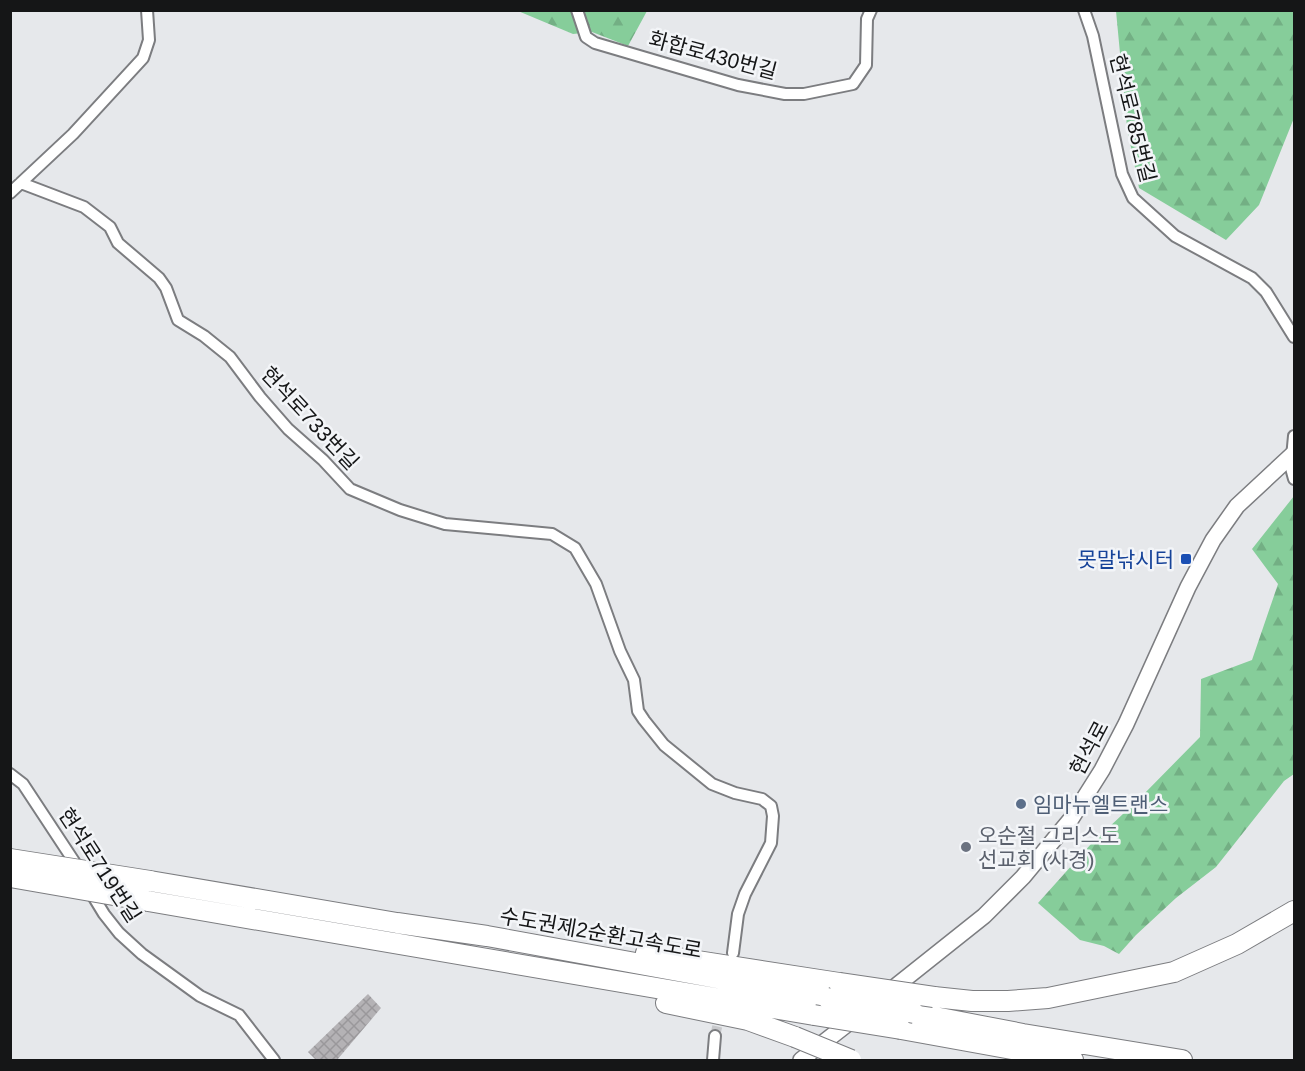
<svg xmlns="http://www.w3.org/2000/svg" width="1305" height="1071" viewBox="0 0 1305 1071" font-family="Arial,'Noto Sans KR',sans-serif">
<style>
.forest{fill:url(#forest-firs)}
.building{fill:url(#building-cross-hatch)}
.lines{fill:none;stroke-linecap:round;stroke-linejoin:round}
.street-tunnel{stroke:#c7c8cb;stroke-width:10;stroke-dasharray:10 5;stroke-linecap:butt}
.street-casing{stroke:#7c7d80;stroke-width:14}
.secondary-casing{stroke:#7c7d80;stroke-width:18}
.highway-casing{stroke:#7c7d80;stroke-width:22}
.street{stroke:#fff;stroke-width:10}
.secondary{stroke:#fff;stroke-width:15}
.highway{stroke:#fff;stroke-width:20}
.highway-bridge-casing{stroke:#7c7d80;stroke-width:22;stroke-linecap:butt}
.highway-bridge{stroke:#fff;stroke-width:20}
.transit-dot{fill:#1a4fb4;stroke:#f3f5f8;stroke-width:2}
.service-dot{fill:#5c6f8a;stroke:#f3f5f8;stroke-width:2}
.worship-dot{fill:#6b7280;stroke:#f3f5f8;stroke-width:2}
.labels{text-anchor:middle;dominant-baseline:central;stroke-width:5;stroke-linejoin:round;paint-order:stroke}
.street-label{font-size:21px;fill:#151617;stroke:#f3f5f8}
.transit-label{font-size:21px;fill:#164399;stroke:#f3f5f8;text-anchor:end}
.service-label{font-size:21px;fill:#4e5e75;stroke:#f3f5f8;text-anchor:start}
.worship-label{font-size:21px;fill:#5b616d;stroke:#f3f5f8;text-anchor:start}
</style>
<defs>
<pattern id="forest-firs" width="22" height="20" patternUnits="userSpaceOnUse" patternTransform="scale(1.5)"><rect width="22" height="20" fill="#86cd9a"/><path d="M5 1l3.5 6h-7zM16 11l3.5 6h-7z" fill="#73af84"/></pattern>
<pattern id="building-cross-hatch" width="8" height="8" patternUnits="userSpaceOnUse" patternTransform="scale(1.5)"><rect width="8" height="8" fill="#b4b2b5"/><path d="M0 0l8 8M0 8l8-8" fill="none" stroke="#9a989b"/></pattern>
</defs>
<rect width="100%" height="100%" fill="#e6e8eb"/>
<!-- forest -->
<path class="forest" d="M 518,11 L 647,11 L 628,46 L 592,32 L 573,34 Z
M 1116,11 L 1294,11 L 1294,118 L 1259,205 L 1226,240 L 1139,188 L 1127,127 Z
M 1294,496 L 1294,774 L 1284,781 L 1216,867 L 1176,898 L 1136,935 L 1119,954 L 1104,946 L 1080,940 L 1038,903 L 1091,844 L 1140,798 L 1200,737 L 1201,679 L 1252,660 L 1278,584 L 1252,549 Z"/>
<!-- building -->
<path class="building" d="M 368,994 L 381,1008 L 337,1060 L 316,1060 L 308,1052 Z"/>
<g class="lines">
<!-- street-tunnel -->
<path class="street-tunnel" d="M 715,1036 L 721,1010"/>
<defs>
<path id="street" d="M 577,10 L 586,37 L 595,43 L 738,85 L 785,94 L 804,94 L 853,84 L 866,65 L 867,19 L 871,10
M 1084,10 L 1093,36 L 1122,174 L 1133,198 L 1175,236 L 1252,278 L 1266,292 L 1294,337
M 21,183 L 84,207 L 110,227 L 118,243 L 159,278 L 166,288 L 178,320 L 204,336 L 230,357 L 260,397 L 288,429 L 323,460 L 350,489 L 400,510 L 445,524 L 552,534 L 575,548 L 596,584 L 620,651 L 634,680 L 638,711 L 644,720 L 664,745 L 712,784 L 735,793 L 762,799 L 771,806 L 773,816 L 771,843 L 745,894 L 738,914 L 733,953
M 10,193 L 73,134 L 143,58 L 149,40 L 147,10
M 1294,436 L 1291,468 L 1294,479
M 10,774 L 23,784 L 79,869
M 90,891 L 104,914 L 119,933 L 142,954 L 200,996 L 239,1015 L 274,1060
M 713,1060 L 715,1036"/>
<path id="secondary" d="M 886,994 L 984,916 L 1023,877 L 1071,819 L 1102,770 L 1126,724 L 1188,587 L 1213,540 L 1237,506 L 1294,453
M 801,1060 L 855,1018"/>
<path id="highway" d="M 150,881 L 397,923 L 487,936 L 827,998
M 148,901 L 814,1015
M 646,953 L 839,983
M 934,997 L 972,1001 L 1008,1001 L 1048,998 L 1174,972 L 1237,944 L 1294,911
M 666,1003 L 748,1020 L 795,1037
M 914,1013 L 1023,1034 L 1182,1060
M 901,1029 L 1073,1060"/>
</defs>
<!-- street casing -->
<use href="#street" class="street-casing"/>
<!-- secondary casing -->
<use href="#secondary" class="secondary-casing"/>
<!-- highway casing -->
<use href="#highway" class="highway-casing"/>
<!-- street -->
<use href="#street" class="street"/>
<!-- secondary -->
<use href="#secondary" class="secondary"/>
<!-- highway -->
<use href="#highway" class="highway"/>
<defs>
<path id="highway-bridge" d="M 10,859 L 150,881
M 10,877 L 148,901
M 839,983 L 934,997
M 827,998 L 914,1013
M 814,1015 L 901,1029
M 795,1037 L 851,1060"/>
</defs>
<!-- highway-bridge casing -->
<use href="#highway-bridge" class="highway-bridge-casing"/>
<!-- highway-bridge -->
<use href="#highway-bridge" class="highway-bridge"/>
</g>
<!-- markers -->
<rect class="transit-dot" x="1180" y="553" width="12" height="12" rx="3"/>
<circle class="service-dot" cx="1021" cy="804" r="6"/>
<circle class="worship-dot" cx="966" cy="847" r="6"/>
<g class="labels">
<!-- street labels -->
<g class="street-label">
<text transform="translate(713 55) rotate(15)">화합로430번길</text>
<text transform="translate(1133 118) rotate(76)">현석로785번길</text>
<text transform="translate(310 418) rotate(47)">현석로733번길</text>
<text transform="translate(1089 748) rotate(-62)">현석로</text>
<text transform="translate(100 865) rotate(57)">현석로719번길</text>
<text transform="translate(601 933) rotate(10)">수도권제2순환고속도로</text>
</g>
<!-- transit labels -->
<g class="transit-label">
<text x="1174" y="559">못말낚시터</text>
</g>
<!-- service labels -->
<g class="service-label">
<text x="1033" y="804">임마뉴엘트랜스</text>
</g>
<!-- worship labels -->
<g class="worship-label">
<text x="978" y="835">오순절 그리스도<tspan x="978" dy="24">선교회 (사경)</tspan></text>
</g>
</g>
<!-- border -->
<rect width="1305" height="1071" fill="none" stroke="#151617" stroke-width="24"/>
</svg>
